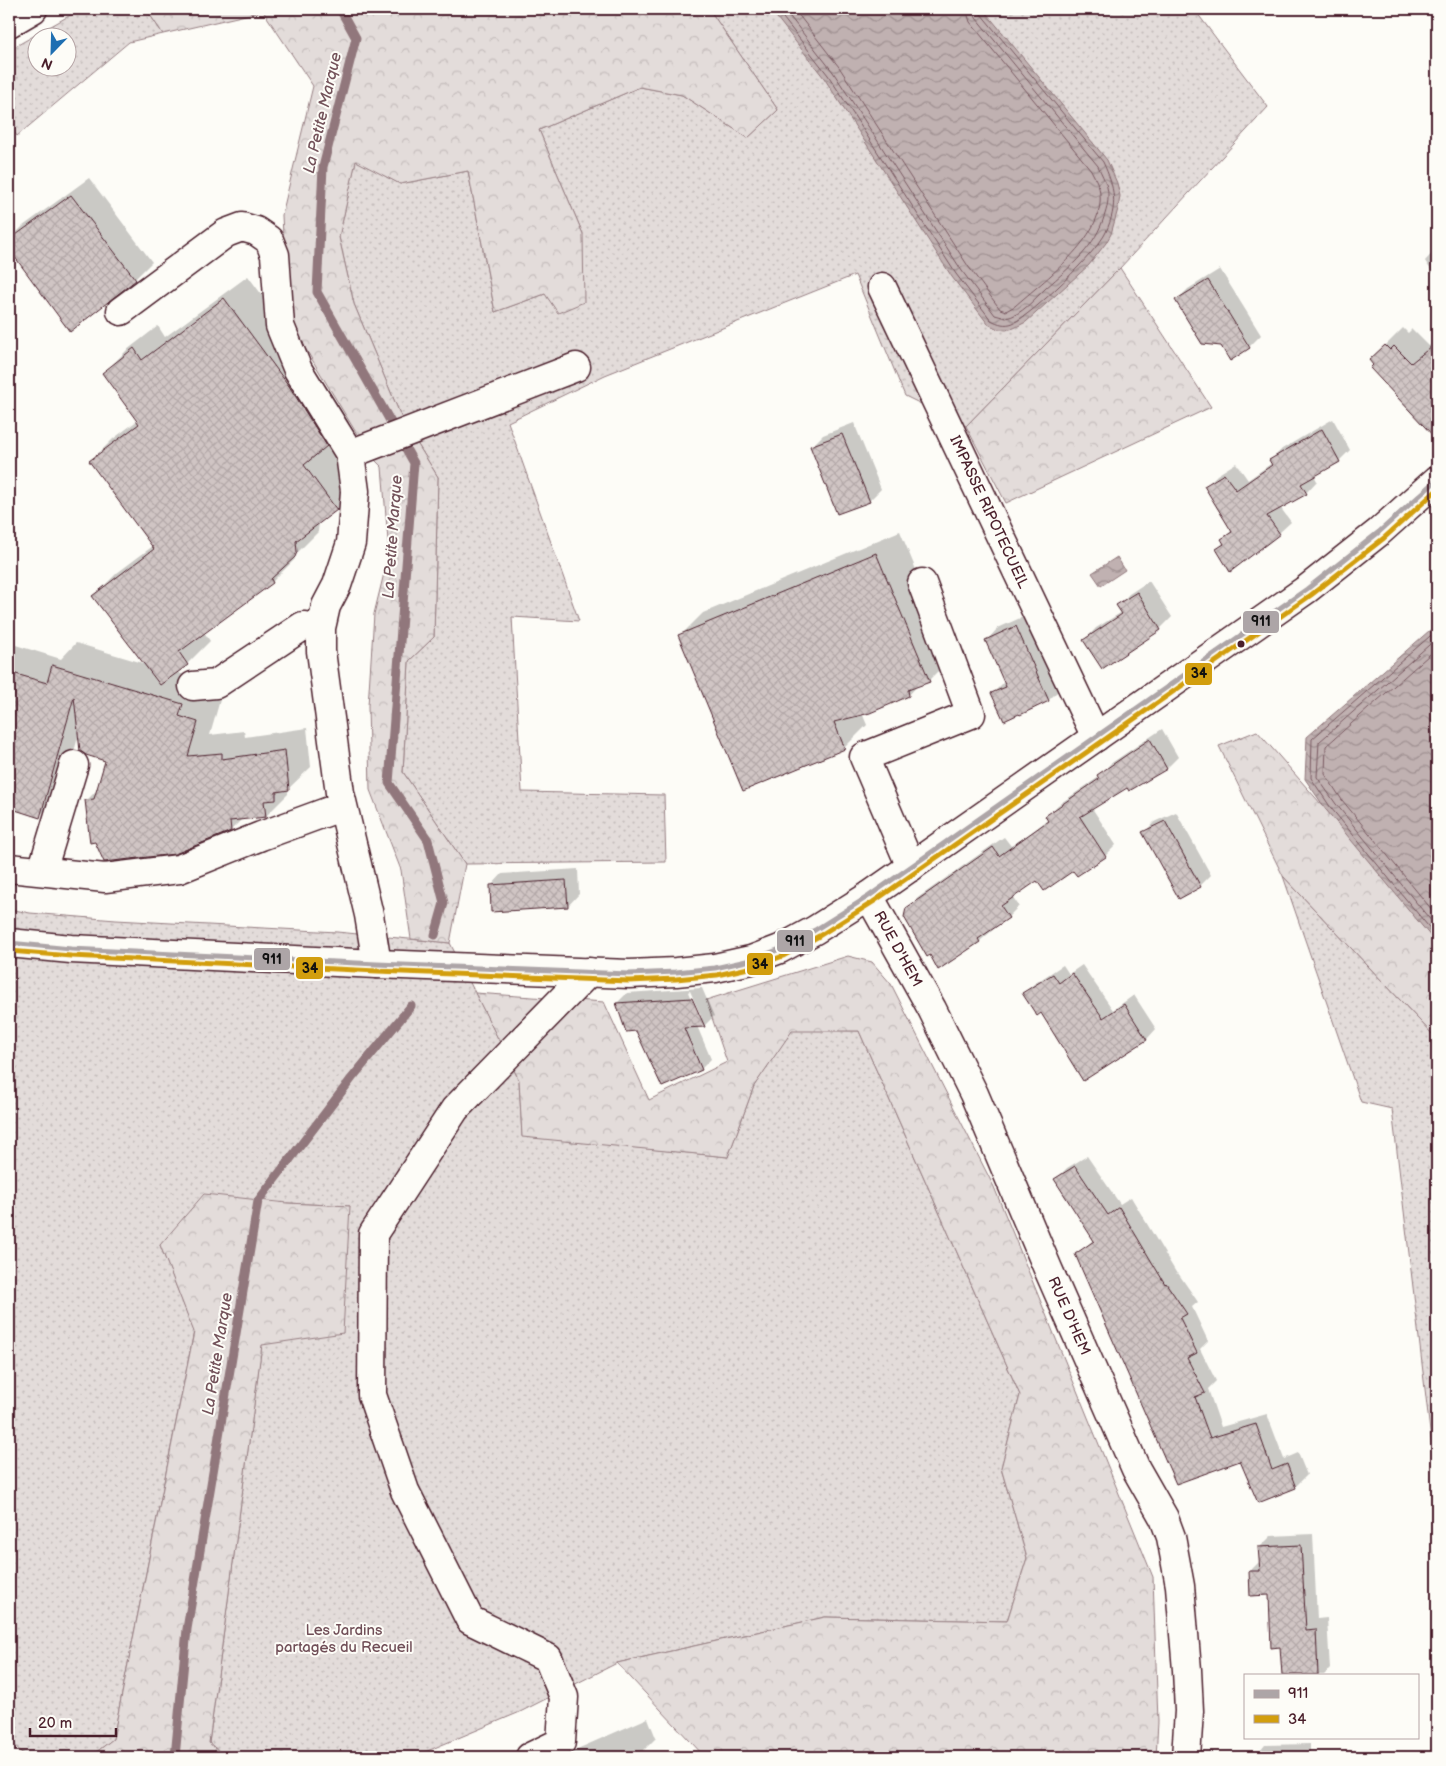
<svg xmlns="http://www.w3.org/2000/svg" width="1446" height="1766" viewBox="0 0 1446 1766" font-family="'Balsamiq Sans',sans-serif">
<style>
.green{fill:url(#green-dots);stroke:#967e82;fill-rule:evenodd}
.forest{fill:url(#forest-crowns);stroke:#967e82}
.water{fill:url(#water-waves);stroke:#91777b}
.shadow{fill:#0003;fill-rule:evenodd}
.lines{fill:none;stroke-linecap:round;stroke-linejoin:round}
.shore{stroke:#795961;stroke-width:1}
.stream{stroke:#91777b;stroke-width:9}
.building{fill:url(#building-cross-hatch);stroke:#4a1f2b}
.minor-casing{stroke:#4a1f2b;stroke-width:31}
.major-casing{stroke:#4a1f2b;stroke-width:31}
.highway-casing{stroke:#4a1f2b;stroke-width:31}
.minor{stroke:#fdfcf7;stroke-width:28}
.major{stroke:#fdfcf7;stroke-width:28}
.highway{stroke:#fdfcf7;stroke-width:28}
.bus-1-casing{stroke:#fdfcf7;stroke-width:9}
.bus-2-casing{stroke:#fdfcf7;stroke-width:9}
.bus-1{stroke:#ada5a7;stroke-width:5}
.bus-2{stroke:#d29e0e;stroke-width:5}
.bus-dot{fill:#4a1f2b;stroke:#fdfcf7;stroke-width:2}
.labels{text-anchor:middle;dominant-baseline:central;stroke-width:4;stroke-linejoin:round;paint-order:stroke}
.street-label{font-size:15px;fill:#4a1f2b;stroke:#fdfcf7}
.park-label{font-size:15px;fill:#704e57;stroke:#fdfcf7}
.water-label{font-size:16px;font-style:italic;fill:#73525a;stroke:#fdfcf7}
.line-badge{stroke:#fdfcf7;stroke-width:2}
.pale-badge-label{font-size:14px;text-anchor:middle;font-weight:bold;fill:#111}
</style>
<defs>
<pattern id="green-dots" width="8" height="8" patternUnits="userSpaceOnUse" patternTransform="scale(1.25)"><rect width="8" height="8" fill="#e3dcda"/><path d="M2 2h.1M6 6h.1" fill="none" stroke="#c4bcbb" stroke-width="1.8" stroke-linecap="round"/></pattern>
<pattern id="forest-crowns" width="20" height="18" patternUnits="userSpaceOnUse" patternTransform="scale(1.25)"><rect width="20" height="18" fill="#e3dcda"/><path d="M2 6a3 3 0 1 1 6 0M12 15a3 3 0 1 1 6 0" fill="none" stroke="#c4bcbb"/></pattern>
<pattern id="water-waves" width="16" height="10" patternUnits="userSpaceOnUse" patternTransform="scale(1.25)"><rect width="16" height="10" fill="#c0b1b1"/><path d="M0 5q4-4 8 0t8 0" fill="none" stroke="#9e8f90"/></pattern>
<pattern id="building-cross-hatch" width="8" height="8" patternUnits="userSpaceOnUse" patternTransform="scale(1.25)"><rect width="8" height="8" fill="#d0c5c4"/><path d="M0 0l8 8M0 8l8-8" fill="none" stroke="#b4a9a9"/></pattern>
</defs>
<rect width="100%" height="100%" fill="#fdfcf7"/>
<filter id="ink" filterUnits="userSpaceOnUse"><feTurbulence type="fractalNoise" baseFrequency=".02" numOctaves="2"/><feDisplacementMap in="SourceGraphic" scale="10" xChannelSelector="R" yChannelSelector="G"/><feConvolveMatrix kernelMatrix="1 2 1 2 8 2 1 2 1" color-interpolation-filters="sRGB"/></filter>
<g filter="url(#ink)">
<!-- green -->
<path class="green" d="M 81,9 L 146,9 L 163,34 L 129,42 L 17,136 L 9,125 L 9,50 ZM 38,38 L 68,38 L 68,68 L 38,68 Z
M 709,9 L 1194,9 L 1268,107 L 1120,268 L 966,426 L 905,396 L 855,275 L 605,375 L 508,422 L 579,621 L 512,617 L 522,792 L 664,795 L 666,862 L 465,864 L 403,772 L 409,661 L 434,637 L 438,477 L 402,419 L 354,304 L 339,237 L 356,160 L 400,184 L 468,171 L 495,312 L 545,294 L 583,234 L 539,130 L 640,87 L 682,95 L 748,138 L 778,110 Z
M 1283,876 L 1437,1039 L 1437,1491 L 1392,1109 L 1361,1102 Z
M 9,909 L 30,913 L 116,920 L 337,932 L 450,943 L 519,1080 L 522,1136 L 728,1157 L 754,1086 L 792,1030 L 859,1031 L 1020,1395 L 1001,1468 L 1027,1558 L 1007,1621 L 825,1617 L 617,1663 L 520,1712 L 413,1757 L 226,1757 L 209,1743 L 262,1344 L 350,1206 L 287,1203 L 160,1245 L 194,1331 L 113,1739 L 90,1757 L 25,1757 L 9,1738 Z"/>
<!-- forest -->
<path class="forest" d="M 146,9 L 709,9 L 778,110 L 748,138 L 682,95 L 640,87 L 539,130 L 583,234 L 584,302 L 558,313 L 545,294 L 495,312 L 468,171 L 400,184 L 356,161 L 339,237 L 354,304 L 402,419 L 438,477 L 434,637 L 409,661 L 403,772 L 465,864 L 450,943 L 411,939 L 401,870 L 370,790 L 368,706 L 374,614 L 389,553 L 382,467 L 369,454 L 287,318 L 282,215 L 313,86 L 263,11 L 163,34 Z
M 1120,268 L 1211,407 L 1006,503 L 966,426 Z
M 1257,731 L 1437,936 L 1437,1039 L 1283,876 L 1219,746 Z
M 848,956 L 872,962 L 891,984 L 994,1187 L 1153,1577 L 1158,1722 L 1156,1757 L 705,1757 L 617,1663 L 825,1617 L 1007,1621 L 1027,1558 L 1001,1468 L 1020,1395 L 859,1031 L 792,1031 L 754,1086 L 728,1157 L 522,1137 L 519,1080 L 475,993 L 604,1002 L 649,1100 L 727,1062 L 706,1000 Z
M 204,1194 L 287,1203 L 350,1206 L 343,1333 L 262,1345 L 209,1743 L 226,1757 L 90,1757 L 113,1739 L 194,1332 L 160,1245 Z"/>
<!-- water -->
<path class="water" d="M 770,9 L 983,9 L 1107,160 L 1117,183 L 1120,196 L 1118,209 L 1111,234 L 1106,243 L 1089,265 L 1026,322 L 1014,328 L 1006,330 L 998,329 L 988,324 L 952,277 L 824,78 Z
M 1117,557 L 1125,570 L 1101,586 L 1092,573 Z
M 1437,624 L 1437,944 L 1327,811 L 1305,779 L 1307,737 Z"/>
<!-- shadow -->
<path class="shadow" d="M 89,178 L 152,262 L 135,279 L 70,330 L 9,247 L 9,240 L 23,226 Z
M 1436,249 L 1437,249 L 1436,278 L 1425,261 Z
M 1220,269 L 1261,335 L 1249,347 L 1221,345 L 1177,300 L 1188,289 Z
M 248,276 L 312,363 L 349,422 L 328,444 L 360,487 L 337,510 L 319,522 L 318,532 L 294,556 L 295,559 L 272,582 L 204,632 L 210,641 L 187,664 L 175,672 L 205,681 L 201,694 L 220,700 L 210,735 L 244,731 L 245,737 L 307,728 L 311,767 L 288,789 L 288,794 L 266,816 L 242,819 L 231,830 L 86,801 L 98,789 L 106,760 L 79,734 L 62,794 L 39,816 L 16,809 L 9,816 L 9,643 L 61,659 L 76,643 L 146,664 L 94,596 L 117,573 L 153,546 L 90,462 L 113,439 L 138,420 L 104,373 L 127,350 L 158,326 L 165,337 Z
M 1403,328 L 1408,333 L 1412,329 L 1429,346 L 1437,340 L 1437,438 L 1372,368 L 1375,365 L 1371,360 Z
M 1333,419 L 1350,450 L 1339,461 L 1314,475 L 1317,481 L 1306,493 L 1280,507 L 1291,522 L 1279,533 L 1230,571 L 1217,549 L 1224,542 L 1223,539 L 1232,530 L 1206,486 L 1217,475 L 1236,463 L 1248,480 L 1272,463 L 1271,460 L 1282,449 Z
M 854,423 L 881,489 L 869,501 L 812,446 L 823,435 Z
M 900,531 L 952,657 L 929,680 L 919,684 L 909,695 L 862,713 L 867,725 L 844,748 L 680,636 L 703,613 Z
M 1149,581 L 1172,617 L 1160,629 L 1085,640 L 1096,628 L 1122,612 L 1118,606 L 1129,594 Z
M 1027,615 L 1060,689 L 1049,700 L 993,693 L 1005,681 L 987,640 L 998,628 Z
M 1162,729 L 1178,757 L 1167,768 L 1129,790 L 1127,786 L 1092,808 L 1116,845 L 1105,856 L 1074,869 L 1037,879 L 1012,896 L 1019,906 L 1008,917 L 980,941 L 939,968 L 907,908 L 919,897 L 1004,837 L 1011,846 L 1033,831 L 1049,819 L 1047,816 L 1058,805 L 1099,777 L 1110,764 Z
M 1176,812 L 1211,875 L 1200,886 L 1144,833 L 1154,822 Z
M 578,869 L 579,894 L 568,906 L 491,886 L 502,874 Z
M 1063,965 L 1069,974 L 1082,965 L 1113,1010 L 1134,995 L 1156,1029 L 1147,1039 L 1084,1079 L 1041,1012 L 1024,993 L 1034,984 Z
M 702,988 L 714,1016 L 704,1026 L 697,1026 L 711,1059 L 701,1069 L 637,1030 L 617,1003 L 627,993 ZM 690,991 L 702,1018 L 699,1018 L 688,992 Z
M 1087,1156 L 1120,1204 L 1131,1197 L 1177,1274 L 1178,1273 L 1198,1302 L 1192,1307 L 1208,1341 L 1200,1349 L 1216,1381 L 1208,1389 L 1221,1427 L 1267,1414 L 1284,1459 L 1298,1453 L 1307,1475 L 1295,1487 L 1240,1460 L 1177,1482 L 1077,1255 L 1094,1239 L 1055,1180 L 1067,1168 Z
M 1313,1534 L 1317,1619 L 1327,1618 L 1330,1669 L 1324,1675 L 1283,1675 L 1282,1646 L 1271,1594 L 1250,1571 L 1260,1561 L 1260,1547 L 1271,1536 Z
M 648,1718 L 656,1738 L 640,1754 L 632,1757 L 559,1757 Z
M 1310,1744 L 1310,1757 L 1255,1757 L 1265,1745 Z"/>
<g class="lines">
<!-- shore -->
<path class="shore" d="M 776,9 L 828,75 L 956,274 L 991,320 C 999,324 1005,326 1013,323 C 1032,315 1098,251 1106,232 C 1118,205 1115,188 1103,162 L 981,14 L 980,9
M 784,9 L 833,72 L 962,271 L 995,315 L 1006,318 C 1022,315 1034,299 1046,288 C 1072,265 1095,248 1105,214 C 1108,205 1109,196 1107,187 C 1105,180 1101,173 1098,166 L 976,18 L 973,9
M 794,9 L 839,67 L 968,266 L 1000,309 L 1006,311 L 1015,306 C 1044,280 1104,238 1100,195 C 1100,186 1095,178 1091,170 L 970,22 L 966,9
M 1437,630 L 1312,739 L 1311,778 L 1331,808 L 1437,937
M 1437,638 L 1319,742 L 1317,777 L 1336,804 L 1437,928
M 1437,648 L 1326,746 L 1325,774 L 1342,800 L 1437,916"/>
<!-- stream -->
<path class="stream" d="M 340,9 L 356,38 L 323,167 L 317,292 L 414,463 L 389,783 L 428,840 L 444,903 L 435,935
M 175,1757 L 187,1629 L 258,1201 L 352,1078 L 411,1006"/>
</g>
<!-- building -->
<path class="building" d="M 71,195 L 136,280 L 70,332 L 9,249 L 9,240 Z
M 1208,280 L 1250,348 L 1230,361 L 1221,346 L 1202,344 L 1175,300 Z
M 224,298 L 289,386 L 327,446 L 304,465 L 337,510 L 296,541 L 297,552 L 295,557 L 271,579 L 273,583 L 179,652 L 188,665 L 160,685 L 92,596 L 154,549 L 89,461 L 139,424 L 102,373 L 134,348 L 142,360 Z
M 1437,342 L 1437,440 L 1370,368 L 1373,365 L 1369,360 L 1385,345 L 1390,350 L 1394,346 L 1411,363 Z
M 1322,429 L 1340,462 L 1301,484 L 1307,494 L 1267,516 L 1280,534 L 1230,572 L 1216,549 L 1224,544 L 1221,539 L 1232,532 L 1204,486 L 1224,474 L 1236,490 L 1272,465 L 1269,460 Z
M 842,434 L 870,502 L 837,514 L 810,446 Z
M 876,553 L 930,682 L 908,690 L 909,696 L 891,704 L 870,713 L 834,722 L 845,749 L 743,791 L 678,635 Z
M 1137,592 L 1161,630 L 1102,669 L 1083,640 L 1122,614 L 1116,605 Z
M 1016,626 L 1049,701 L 1020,715 L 1019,714 L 1004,721 L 991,693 L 1006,687 L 985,640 Z
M 52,665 L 183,704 L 179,716 L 198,722 L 188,756 L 222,753 L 222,759 L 285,750 L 289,790 L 276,792 L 276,800 L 264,801 L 266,817 L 230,821 L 231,831 L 175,854 L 104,862 L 95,842 L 90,843 L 85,800 L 94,799 L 105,761 L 86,755 L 80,751 L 74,697 L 40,818 L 9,808 L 9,672 L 47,683 Z
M 1150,739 L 1167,769 L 1129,791 L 1127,788 L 1080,817 L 1106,857 L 1077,876 L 1073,871 L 1044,891 L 1037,881 L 1001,906 L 1009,918 L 978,939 L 980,942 L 938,970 L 930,955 L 927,957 L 904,917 L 906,908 L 993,847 L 999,856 L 1048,821 L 1045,816 L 1099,779 L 1097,775 Z
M 1165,821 L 1201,887 L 1179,899 L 1142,832 Z
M 566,880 L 568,907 L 491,912 L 490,885 Z
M 1072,973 L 1103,1018 L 1124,1004 L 1147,1040 L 1083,1081 L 1041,1013 L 1037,1016 L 1022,993 L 1053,974 L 1059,983 Z
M 692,998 L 705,1027 L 684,1028 L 702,1070 L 662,1087 L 636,1031 L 626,1032 L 616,1003 Z
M 1075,1166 L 1108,1215 L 1119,1207 L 1165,1284 L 1166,1283 L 1187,1314 L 1180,1318 L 1197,1353 L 1187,1358 L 1205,1393 L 1195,1397 L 1210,1438 L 1256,1424 L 1272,1470 L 1287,1464 L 1296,1488 L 1258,1503 L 1240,1461 L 1176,1484 L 1075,1254 L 1094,1241 L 1054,1179 Z
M 1301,1545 L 1306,1630 L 1316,1629 L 1318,1675 L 1282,1675 L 1280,1647 L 1271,1648 L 1269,1595 L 1250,1596 L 1249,1571 L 1260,1571 L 1258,1547 Z"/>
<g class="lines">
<defs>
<path id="minor" d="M 882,287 L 1096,737
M 121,311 L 226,233 L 242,227 L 256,231 L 269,240 L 275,255 L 280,326 L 298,370 L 350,454 L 355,491 L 351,543 L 337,585 L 326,606 L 321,628 L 321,651 L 340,793 L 369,915 L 377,964
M 350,454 L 576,367
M 193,686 L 216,684 L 303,626 L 321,628
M 911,867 L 864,757 L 971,714 L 922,583
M 9,868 L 105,878 L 179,869 L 261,836 L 343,806
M 42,871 L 74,765
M 869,896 L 932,1009 L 974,1094 L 1048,1269 L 1136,1469 L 1164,1518 L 1171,1537 L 1180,1586 L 1187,1670 L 1189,1711 L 1186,1757
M 530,1757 L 561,1742 L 564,1697 L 548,1658 L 470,1620 L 405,1491 L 372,1395 L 373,1234 L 455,1109 L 589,972"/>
<path id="major" d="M 9,943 L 71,949 L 377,964 L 629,974 L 676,972 L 715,968 L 751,960 L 780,949 L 815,930 L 869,896 L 1307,589 L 1379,532 L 1437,480"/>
<path id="highway" d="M 9,23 L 33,9"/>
</defs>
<!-- minor casing -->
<use href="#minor" class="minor-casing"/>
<!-- major casing -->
<use href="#major" class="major-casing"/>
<!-- highway casing -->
<use href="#highway" class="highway-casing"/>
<!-- minor -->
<use href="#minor" class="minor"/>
<!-- major -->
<use href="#major" class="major"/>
<!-- highway -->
<use href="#highway" class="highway"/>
<defs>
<path id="bus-1" d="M 9,943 L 71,949 L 377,964 L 629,974 L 676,972 L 715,968 L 751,960 L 780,949 L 815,930 L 869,896 L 1307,589 L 1379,532 L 1437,480"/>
<path id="bus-2" d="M 9,951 L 71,956 L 377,971 L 629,981 L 676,979 L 717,975 L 753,967 L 783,956 L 819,936 L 873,902 L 1311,595 L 1384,538 L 1437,490"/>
</defs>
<!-- bus-1 casing -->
<use href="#bus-1" class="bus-1-casing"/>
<!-- bus-2 casing -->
<use href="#bus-2" class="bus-2-casing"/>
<!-- bus-1 -->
<use href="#bus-1" class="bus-1"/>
<!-- bus-2 -->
<use href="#bus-2" class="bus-2"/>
</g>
</g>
<!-- markers -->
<circle class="bus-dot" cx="1241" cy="644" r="4.5"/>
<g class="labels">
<!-- street labels -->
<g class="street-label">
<text transform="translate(989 512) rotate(65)">IMPASSE RIPOTECUEIL</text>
<text transform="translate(898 949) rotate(61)">RUE D'HEM</text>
<text transform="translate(1069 1316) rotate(66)">RUE D'HEM</text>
</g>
<!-- park labels -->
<g class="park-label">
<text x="344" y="1630">Les Jardins<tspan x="344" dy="17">partagés du Recueil</tspan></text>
</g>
<!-- water labels -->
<g class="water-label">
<text transform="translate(323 113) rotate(-77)">La Petite Marque</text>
<text transform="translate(393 537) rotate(-86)">La Petite Marque</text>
<text transform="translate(218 1354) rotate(-81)">La Petite Marque</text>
</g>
</g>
<g class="line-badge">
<rect x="1242" y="610" width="38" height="24" rx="5" fill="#ada5a7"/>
<rect x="1184" y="662" width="29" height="24" rx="5" fill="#d29e0e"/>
<rect x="776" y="929" width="38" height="24" rx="5" fill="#ada5a7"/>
<rect x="253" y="947" width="38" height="24" rx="5" fill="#ada5a7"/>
<rect x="746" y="952" width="28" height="24" rx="5" fill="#d29e0e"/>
<rect x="295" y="956" width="29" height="24" rx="5" fill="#d29e0e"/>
</g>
<g class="pale-badge-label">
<text x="1261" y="626">911</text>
<text x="1199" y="678">34</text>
<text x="795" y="946">911</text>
<text x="272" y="964">911</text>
<text x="760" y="969">34</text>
<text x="310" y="973">34</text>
</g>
<!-- margin -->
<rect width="1446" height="1766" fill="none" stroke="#fdfcf7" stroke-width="30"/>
<rect x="15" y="15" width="1416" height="1736" fill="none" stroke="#4a1f2b" stroke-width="2" filter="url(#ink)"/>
<!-- legend -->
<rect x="1244" y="1674" width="175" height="65" fill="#fdfcf7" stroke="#b5a4a5"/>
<rect x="1254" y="1690" width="25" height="8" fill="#ada5a7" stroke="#b5a4a5"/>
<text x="1288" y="1698" font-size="15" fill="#4a1f2b">911</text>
<rect x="1254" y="1715" width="25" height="8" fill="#d29e0e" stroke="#b5a4a5"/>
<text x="1288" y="1724" font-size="15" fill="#4a1f2b">34</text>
<!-- north arrow -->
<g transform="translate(52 52) rotate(203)"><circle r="24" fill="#fdfcf7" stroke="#b5a4a5"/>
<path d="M0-4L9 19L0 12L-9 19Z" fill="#1f6fb2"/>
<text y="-8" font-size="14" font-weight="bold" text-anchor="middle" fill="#4a1f2b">N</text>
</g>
<!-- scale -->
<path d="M30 1728v8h86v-8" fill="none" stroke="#4a1f2b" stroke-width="2.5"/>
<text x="38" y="1728" font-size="15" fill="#4a1f2b" stroke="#fdfcf7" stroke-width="4" paint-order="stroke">20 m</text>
</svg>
